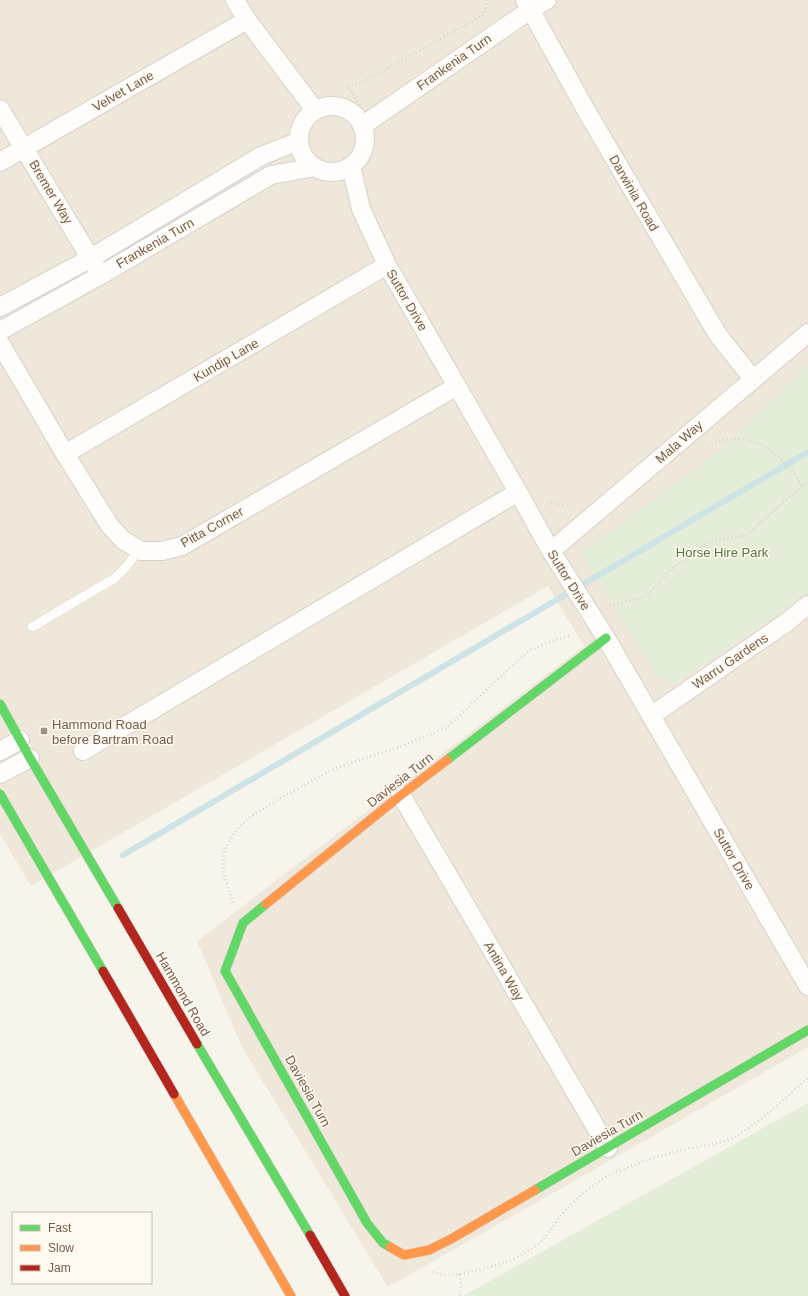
<svg xmlns="http://www.w3.org/2000/svg" width="808" height="1296" viewBox="0 0 808 1296" font-family="Arial,sans-serif">
<style>
.residential{fill:#efe7da}
.green{fill:#e3edd8}
.lines{fill:none;stroke-linecap:round;stroke-linejoin:round}
.stream{stroke:#cee3e6;stroke-width:6}
.lane-casing{stroke:#d6d1ca;stroke-width:10}
.street-casing{stroke:#d6d1ca;stroke-width:20}
.fast-casing{stroke:#d7d1ca;stroke-width:10}
.slow-casing{stroke:#d7d1ca;stroke-width:10}
.jam-casing{stroke:#d7d1ca;stroke-width:10}
.path{stroke:#dad4cf;stroke-width:2.5;stroke-dasharray:1 3;stroke-linecap:butt}
.lane{stroke:#fefdfc;stroke-width:9}
.street{stroke:#fefdfc;stroke-width:18}
.fast{stroke:#63d668;stroke-width:9}
.slow{stroke:#ff974d;stroke-width:9}
.jam{stroke:#b3261e;stroke-width:9}
.poi-dot{fill:#a29285;stroke:#fef9ee;stroke-width:1.5}
.labels{text-anchor:middle;dominant-baseline:central;stroke-width:3;stroke-linejoin:round;paint-order:stroke}
.street-label{font-size:13px;fill:#745d4d;stroke:#fef9ee}
.park-label{font-size:13px;fill:#527846;stroke:#fef9ee}
.poi-label{font-size:13px;fill:#745d4d;stroke:#fef9ee;text-anchor:start}
</style>
<rect width="100%" height="100%" fill="#f7f4ec"/>
<!-- residential -->
<path class="residential" d="M 0,0 L 808,0 L 808,1047 L 388,1287 L 242,1047 L 197,941 L 584,646 L 548,586 L 31,886 L 0,834 Z"/>
<!-- green -->
<path class="green" d="M 808,365 L 808,594 L 674,684 L 657,676 L 581,553 L 722,449 Z
M 808,1103 L 808,1296 L 463,1296 Z"/>
<g class="lines">
<!-- stream -->
<path class="stream" d="M 123,855 L 808,452"/>
<defs>
<path id="lane" d="M 32,627 L 115,578 C 125,569 132,561 138,549"/>
<path id="street" d="M 235,0 L 247,20 L 315,110
M 525,0 L 587,112 L 718,335 L 753,379
M299 139a33 33 0 1 1 66 0a33 33 0 1 1-66 0Z
M 0,109 L 97,269
M 362,126 L 530,10 L 547,0
M 0,162 L 247,20
M 351,166 L 361,209 L 387,265 L 518,492 L 551,551 L 606,638 L 808,986
M 0,307 L 91,258 L 261,156 L 299,141
M 0,331 L 101,275 L 271,175 L 315,167
M 0,343 L 65,454 L 110,526 L 123,540 L 141,551 L 162,551 L 182,546 L 457,386
M 65,454 L 387,265
M 551,551 L 808,333
M 651,716 L 787,622 L 808,605
M 0,751 L 20,740
M 83,751 L 518,492
M 0,774 L 30,758
M 401,795 L 608,1148"/>
<path id="fast" d="M 0,704 L 30,758 L 118,908
M 447,760 L 606,638
M 0,794 L 103,971
M 266,904 L 243,923 L 225,971 L 367,1223 L 383,1243 L 390,1247
M 197,1044 L 310,1235
M 535,1190 L 808,1030"/>
<path id="slow" d="M 266,904 L 401,795 L 447,760
M 174,1094 L 291,1296
M 390,1247 L 404,1255 L 429,1250 L 451,1239 L 535,1190"/>
<path id="jam" d="M 118,908 L 197,1044
M 103,971 L 174,1094
M 310,1235 L 345,1296"/>
</defs>
<!-- lane casing -->
<use href="#lane" class="lane-casing"/>
<!-- street casing -->
<use href="#street" class="street-casing"/>
<!-- fast casing -->
<use href="#fast" class="fast-casing"/>
<!-- slow casing -->
<use href="#slow" class="slow-casing"/>
<!-- jam casing -->
<use href="#jam" class="jam-casing"/>
<!-- path -->
<path class="path" d="M 360,105 L 347,86 L 363,82 L 483,15 L 488,0
M 368,156 L 368,145
M 708,446 C 747,425 784,453 802,486 L 808,484
M 547,502 L 571,507
M 610,606 L 647,596 L 669,571 L 708,542 L 746,535 L 802,486
M 233,903 L 223,871 L 224,851 L 235,832 L 248,818 L 284,796 L 336,768 L 402,746 L 446,728 L 528,651 L 555,640 L 570,636
M 433,1272 L 443,1275 L 460,1274 L 461,1287 L 460,1296
M 460,1274 C 488,1268 515,1262 538,1244 C 547,1237 554,1224 561,1215 C 575,1200 592,1184 610,1175 C 633,1164 658,1156 682,1150 C 699,1146 716,1145 732,1138 C 758,1126 786,1097 808,1078"/>
<!-- lane -->
<use href="#lane" class="lane"/>
<!-- street -->
<use href="#street" class="street"/>
<!-- fast -->
<use href="#fast" class="fast"/>
<!-- slow -->
<use href="#slow" class="slow"/>
<!-- jam -->
<use href="#jam" class="jam"/>
</g>
<!-- markers -->
<rect class="poi-dot" x="40" y="727" width="8" height="8" rx="2"/>
<g class="labels">
<!-- street labels -->
<g class="street-label">
<text transform="translate(454 62) rotate(-35)">Frankenia Turn</text>
<text transform="translate(123 91) rotate(-30)">Velvet Lane</text>
<text transform="translate(51 192) rotate(59)">Bremer Way</text>
<text transform="translate(634 193) rotate(60)">Darwinia Road</text>
<text transform="translate(155 243) rotate(-30)">Frankenia Turn</text>
<text transform="translate(407 300) rotate(60)">Suttor Drive</text>
<text transform="translate(226 360) rotate(-30)">Kundip Lane</text>
<text transform="translate(679 442) rotate(-41)">Mala Way</text>
<text transform="translate(212 527) rotate(-29)">Pitta Corner</text>
<text transform="translate(569 580) rotate(58)">Suttor Drive</text>
<text transform="translate(730 661) rotate(-34)">Warru Gardens</text>
<text transform="translate(400 780) rotate(-38)">Daviesia Turn</text>
<text transform="translate(734 859) rotate(60)">Suttor Drive</text>
<text transform="translate(504 971) rotate(60)">Antina Way</text>
<text transform="translate(183 994) rotate(60)">Hammond Road</text>
<text transform="translate(308 1091) rotate(61)">Daviesia Turn</text>
<text transform="translate(607 1133) rotate(-30)">Daviesia Turn</text>
</g>
<!-- park labels -->
<g class="park-label">
<text x="722" y="552">Horse Hire Park</text>
</g>
<!-- poi labels -->
<g class="poi-label">
<text x="52" y="724">Hammond Road<tspan x="52" dy="15">before Bartram Road</tspan></text>
</g>
</g>
<!-- legend -->
<rect x="12" y="1212" width="140" height="72" fill="#fef9ee" stroke="#c7bbae"/>
<rect x="20" y="1225" width="20" height="6" fill="#63d668" stroke="#c7bbae"/>
<text x="48" y="1232" font-size="12" fill="#745d4d">Fast</text>
<rect x="20" y="1245" width="20" height="6" fill="#ff974d" stroke="#c7bbae"/>
<text x="48" y="1252" font-size="12" fill="#745d4d">Slow</text>
<rect x="20" y="1265" width="20" height="6" fill="#b3261e" stroke="#c7bbae"/>
<text x="48" y="1272" font-size="12" fill="#745d4d">Jam</text>
</svg>
